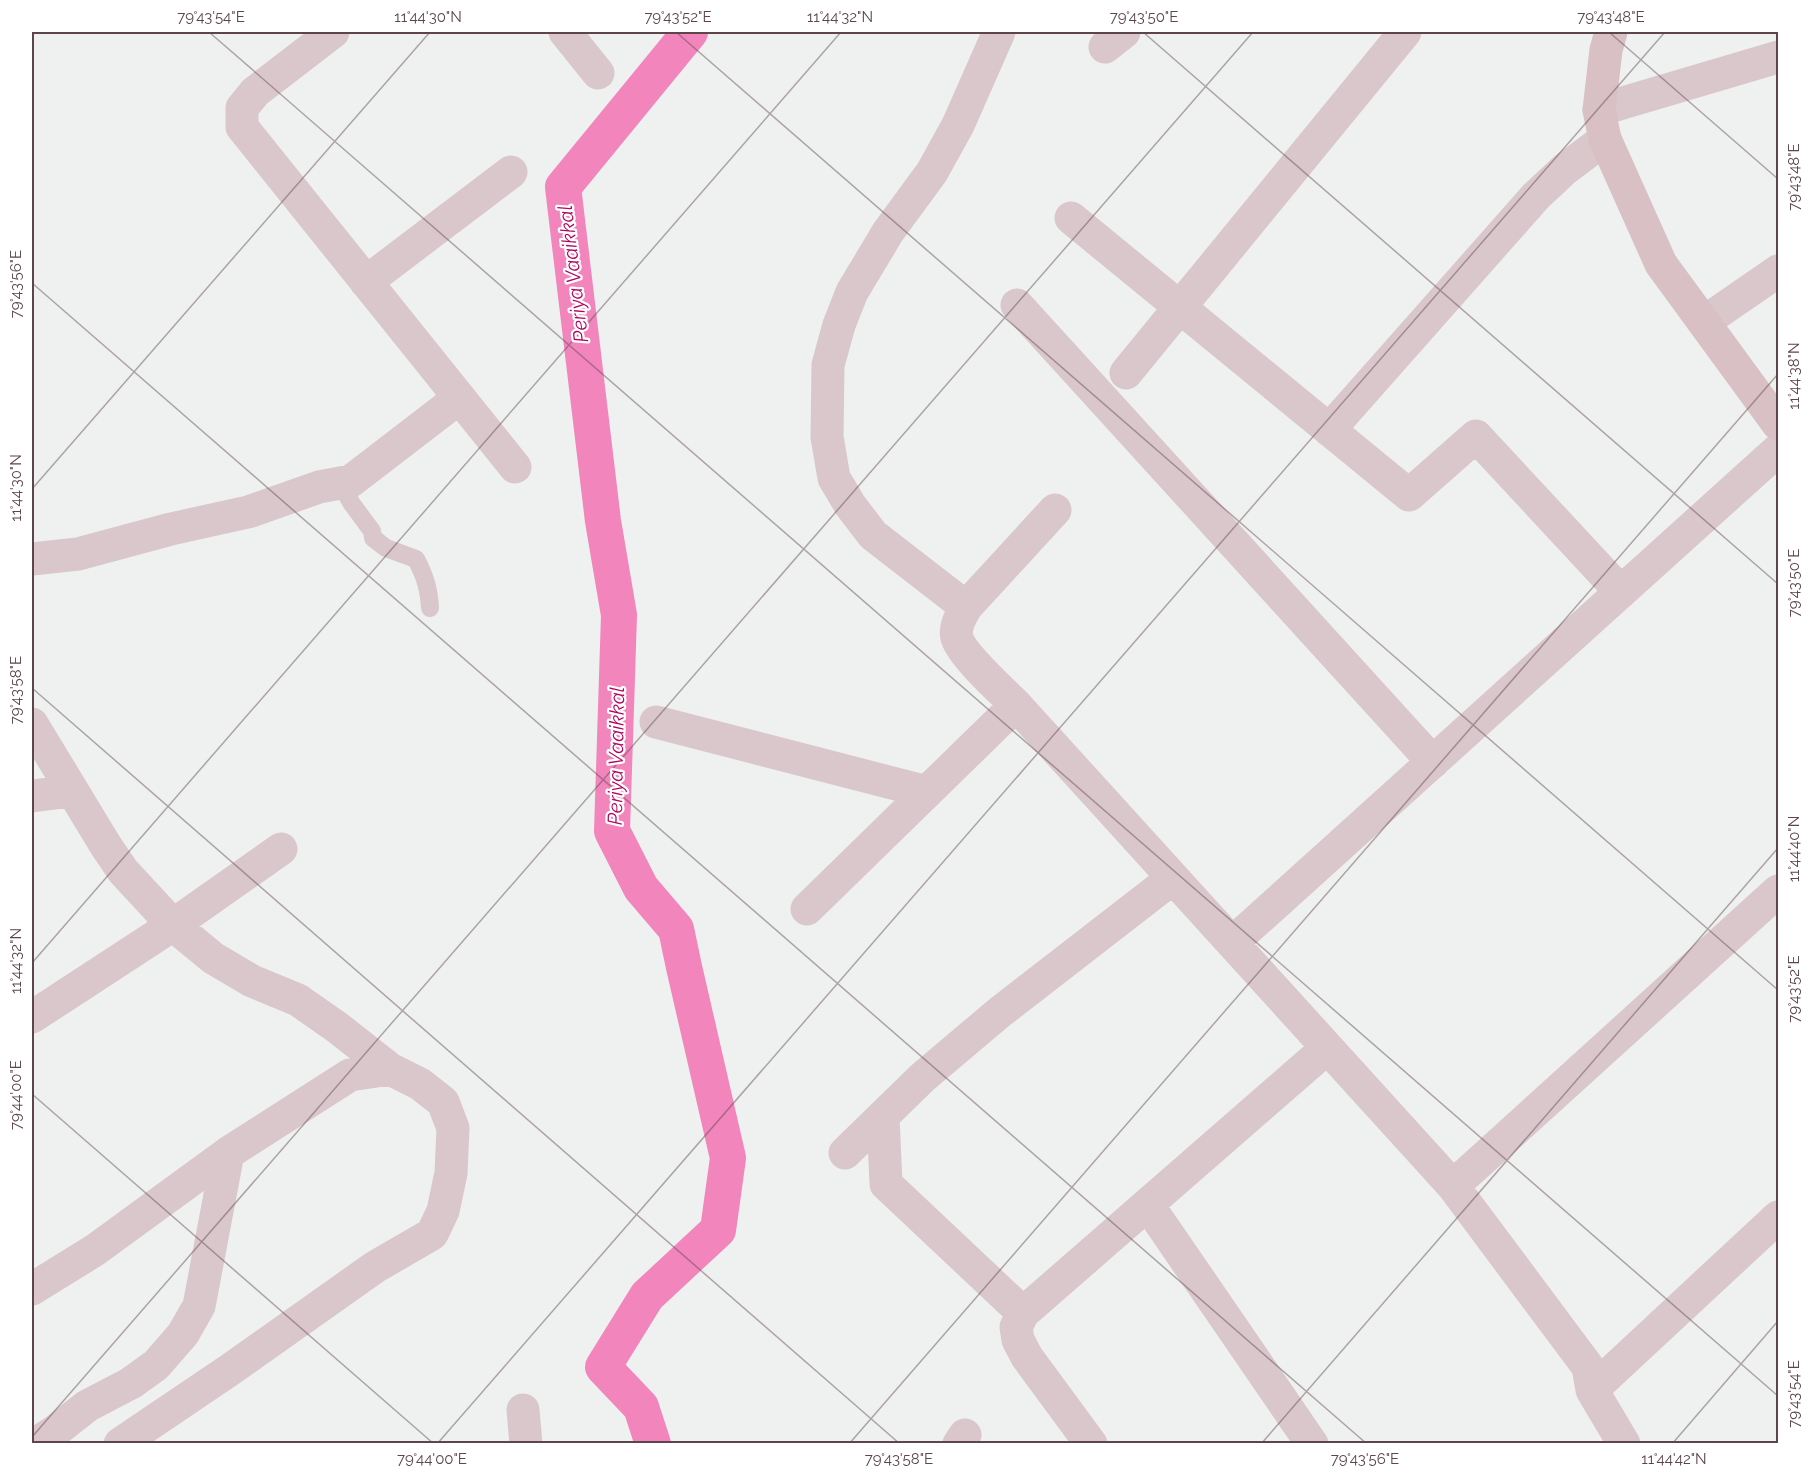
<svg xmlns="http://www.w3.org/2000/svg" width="1810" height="1475" viewBox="0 0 1810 1475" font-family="Raleway,sans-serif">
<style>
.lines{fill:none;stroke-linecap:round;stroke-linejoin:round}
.canal{stroke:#f185bc;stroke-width:36}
.lane{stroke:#d9c7cc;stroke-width:18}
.street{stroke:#d9c7cc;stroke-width:33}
.secondary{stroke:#d8c0c5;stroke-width:33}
.ticks{fill:none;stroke:#5d454b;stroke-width:1.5;stroke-opacity:0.45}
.labels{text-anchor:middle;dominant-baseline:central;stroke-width:4.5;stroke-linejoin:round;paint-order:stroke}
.water-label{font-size:20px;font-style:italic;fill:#b1045c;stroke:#fff}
.neatline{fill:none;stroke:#5d454b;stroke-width:2}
.ticks-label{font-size:15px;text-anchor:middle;fill:#5d454b}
</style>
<rect width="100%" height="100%" fill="#eef1ef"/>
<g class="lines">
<!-- canal -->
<path class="canal" d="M 653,1444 L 641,1407 L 603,1367 L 647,1296 L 718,1230 L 728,1158 L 684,967 L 676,929 L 641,888 L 612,831 L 619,615 L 603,521 L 563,187 L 690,32"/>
<!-- lane -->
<path class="lane" d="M 340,483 L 352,504 L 372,531 L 373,538 L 386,548 L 416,559 C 425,576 429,589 430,608"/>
<!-- street -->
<path class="street" d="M 333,32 L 255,92 L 242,108 L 242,127 L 515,467
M 565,32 L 598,73
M 1105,47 L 1124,32
M 1599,110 L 1778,57
M 1071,218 L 1409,495 L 1476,436 L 1621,592
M 366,282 L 511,172
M 1017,305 L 1433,762
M 1704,322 L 1778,271
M 1126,373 L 1405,32
M 1329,430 L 1536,196 L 1565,169 L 1605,139
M 1055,510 L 966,607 C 961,616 954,627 957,638 C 962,655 1002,691 1016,705 L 1453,1186 L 1588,1367 L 1592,1390 L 1624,1444
M 32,559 L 78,554 L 171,529 L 248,512 L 319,487 L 351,481 L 459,398
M 966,607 L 873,535 L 850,505 L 834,478 L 827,437 L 828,365 L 839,325 L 852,292 L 888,232 L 932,172 L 958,125 L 999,32
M 656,722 L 927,792
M 32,724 L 106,846 L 123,871 L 173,925 L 213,958 L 252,981 L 298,1000 L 338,1028 L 390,1069
M 32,796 L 71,791
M 807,909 L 1016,705
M 1232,943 L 1778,450
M 32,1017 L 173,925 L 281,849
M 883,1116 L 886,1184 L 1023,1313
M 845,1153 L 923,1077 L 1000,1012 L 1173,878
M 1453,1186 L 1778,891
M 1148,1205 L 1312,1444
M 32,1289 L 95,1250 L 228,1153 L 350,1075 L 390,1069 L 420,1084 L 443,1102 L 453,1128 L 451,1173 L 443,1211 L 432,1234 L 375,1267 L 231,1369 L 120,1444
M 1592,1390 L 1778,1217
M 523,1410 L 526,1444
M 35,1444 L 54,1432 L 87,1406 L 131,1383 L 156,1365 L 183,1334 L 199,1306 L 228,1153
M 959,1444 L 965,1435
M 1091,1444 L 1027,1357 L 1018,1340 L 1016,1327 L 1023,1313 L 1327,1048"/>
<!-- secondary -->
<path class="secondary" d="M 1611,32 L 1606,50 L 1599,110 L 1605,139 L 1661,264 L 1778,424"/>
</g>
<!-- ticks -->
<path class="ticks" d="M 209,32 L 1778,1396M 676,32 L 1778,990M 1143,32 L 1778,584M 1609,32 L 1778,179M 32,283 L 1367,1444M 32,489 L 430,32M 32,688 L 900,1444M 32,963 L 841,32M 32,1094 L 434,1444M 32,1437 L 1253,32M 437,1444 L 1665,32M 849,1444 L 1778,374M 1261,1444 L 1778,848M 1672,1444 L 1778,1321"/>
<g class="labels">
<!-- water labels -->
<g class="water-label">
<text transform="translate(573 274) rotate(-97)">Periya Vaaikkal</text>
<text transform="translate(616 756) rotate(-89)">Periya Vaaikkal</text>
</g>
</g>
<!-- border -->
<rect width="1810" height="1475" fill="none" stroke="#ffffff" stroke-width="66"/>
<rect x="33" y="33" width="1744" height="1409" class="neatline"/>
<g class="ticks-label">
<text x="211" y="22">79°43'54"E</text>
<text x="428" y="22">11°44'30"N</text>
<text x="678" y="22">79°43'52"E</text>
<text x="840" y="22">11°44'32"N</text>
<text x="1144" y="22">79°43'50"E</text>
<text x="1611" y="22">79°43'48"E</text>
<text transform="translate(1794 177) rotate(-90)" y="5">79°43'48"E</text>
<text transform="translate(16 284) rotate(-90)" y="5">79°43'56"E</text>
<text transform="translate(1794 376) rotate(-90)" y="5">11°44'38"N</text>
<text transform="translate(16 488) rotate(-90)" y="5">11°44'30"N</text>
<text transform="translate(1794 583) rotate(-90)" y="5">79°43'50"E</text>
<text transform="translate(16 690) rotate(-90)" y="5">79°43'58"E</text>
<text transform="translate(1794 849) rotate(-90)" y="5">11°44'40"N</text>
<text transform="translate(16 961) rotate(-90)" y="5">11°44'32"N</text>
<text transform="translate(1794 989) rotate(-90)" y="5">79°43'52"E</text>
<text transform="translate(16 1095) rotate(-90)" y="5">79°44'00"E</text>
<text transform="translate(1794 1394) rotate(-90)" y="5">79°43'54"E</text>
<text x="432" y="1464">79°44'00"E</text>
<text x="899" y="1464">79°43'58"E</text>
<text x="1365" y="1464">79°43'56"E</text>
<text x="1674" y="1464">11°44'42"N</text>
</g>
</svg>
